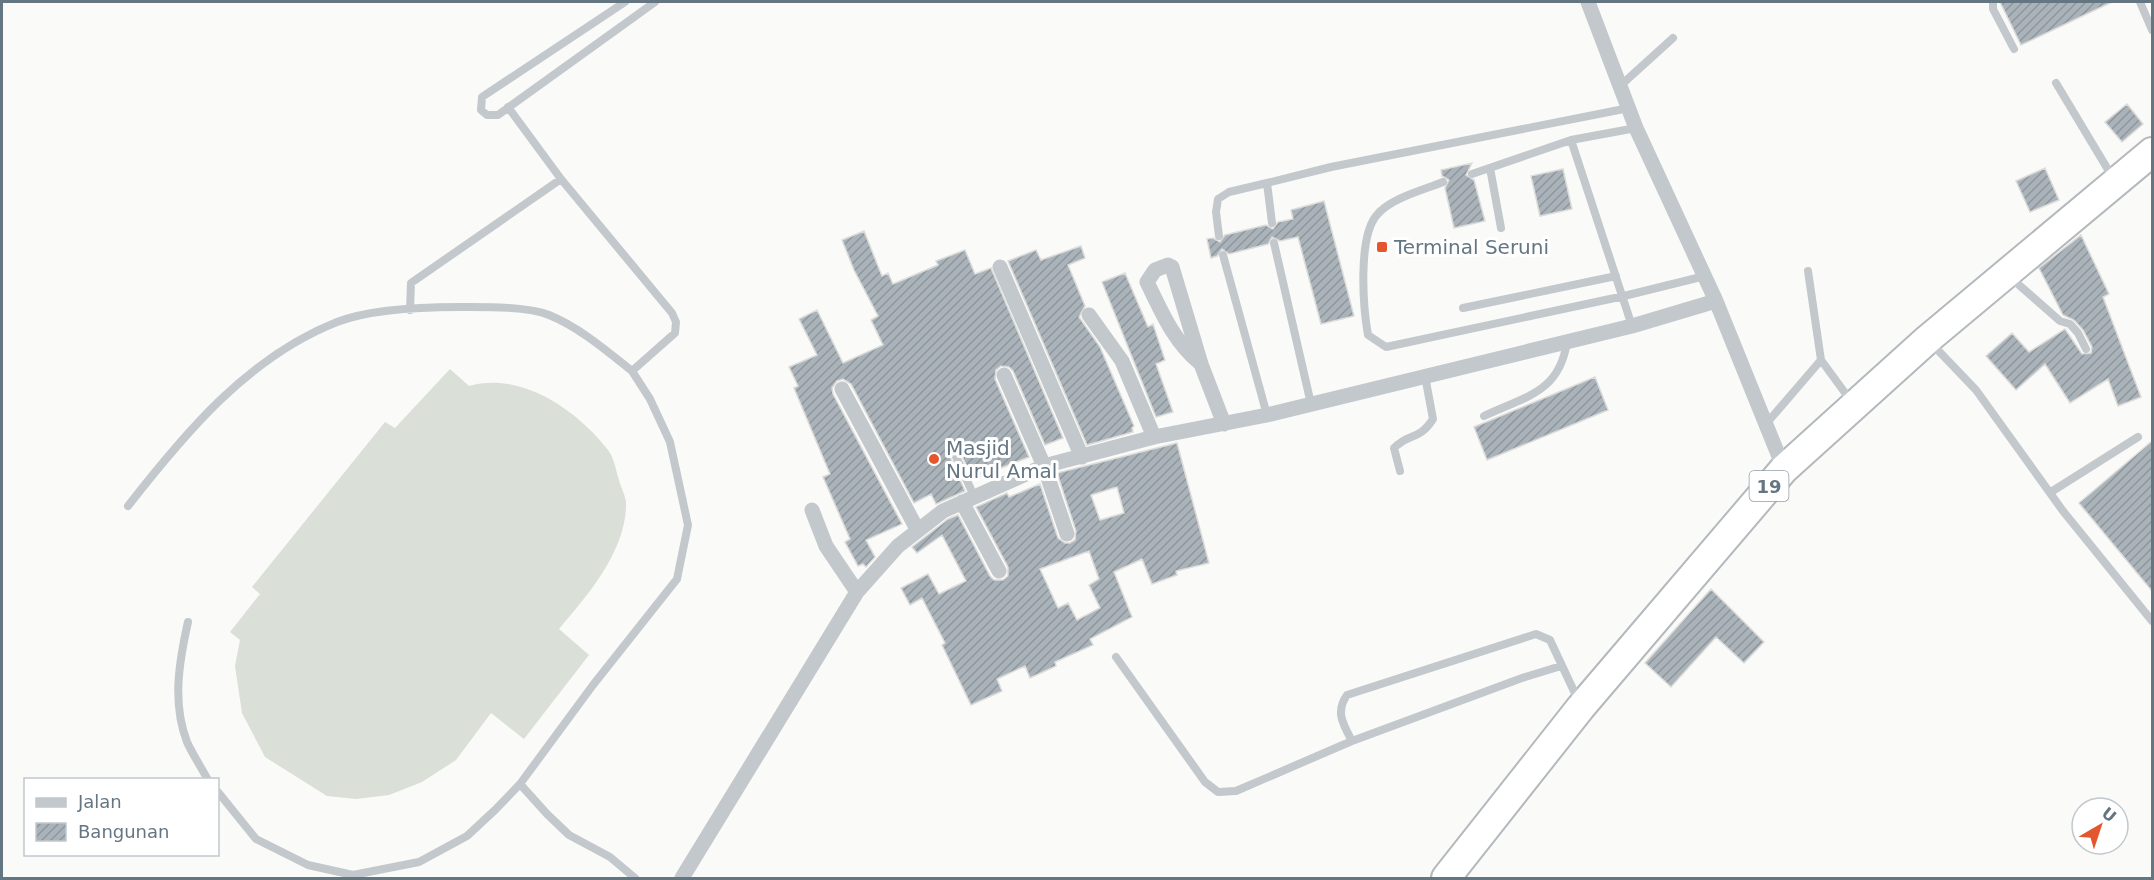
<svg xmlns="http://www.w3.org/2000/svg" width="2154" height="880" viewBox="0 0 2154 880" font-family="'DejaVu Sans',sans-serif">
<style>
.pitch{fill:#dadfd7}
.building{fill:url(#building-hatch);stroke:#dcdcda;stroke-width:1.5;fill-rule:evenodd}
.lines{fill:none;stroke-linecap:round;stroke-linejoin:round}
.highway-casing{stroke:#b4b9bd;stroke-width:32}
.lane{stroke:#c3c8cc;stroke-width:8}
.street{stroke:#c3c8cc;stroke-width:15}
.highway{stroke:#fff;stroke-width:28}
.poi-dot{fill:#e4572e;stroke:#fff;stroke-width:2}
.labels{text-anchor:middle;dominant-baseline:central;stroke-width:6;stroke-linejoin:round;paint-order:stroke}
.shield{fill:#fff;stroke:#939fa8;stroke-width:1.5}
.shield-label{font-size:18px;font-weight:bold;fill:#657683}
.poi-label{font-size:20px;fill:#657683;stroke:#fff;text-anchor:start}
</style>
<defs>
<pattern id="building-hatch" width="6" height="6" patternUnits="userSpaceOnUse" patternTransform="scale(1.5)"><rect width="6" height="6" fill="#aab3b9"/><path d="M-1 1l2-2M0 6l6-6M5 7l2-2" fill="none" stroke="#8e969c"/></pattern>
</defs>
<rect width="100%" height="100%" fill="#fafaf8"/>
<!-- pitch -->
<path class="pitch" d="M 450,369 L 469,386 C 521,371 577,410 608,450 C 614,457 616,471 619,480 C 621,488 627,498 626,506 C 625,552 588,595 559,629 L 589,655 L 524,739 L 491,713 L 456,760 L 422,782 L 389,795 L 356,799 L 327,796 L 265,757 L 242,713 L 235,666 L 240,640 L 230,632 L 260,594 L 252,587 L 385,422 L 395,428 Z"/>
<!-- building -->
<path class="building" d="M 2000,2 L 2112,2 L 2021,45 Z
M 2127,104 L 2143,124 L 2122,142 L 2105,122 Z
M 1472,163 L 1466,175 L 1474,180 L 1485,221 L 1454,228 L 1445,188 L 1449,180 L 1442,176 L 1441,170 Z
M 2045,168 L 2059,200 L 2030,212 L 2016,181 Z
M 1563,169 L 1572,209 L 1540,216 L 1531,176 Z
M 1324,201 L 1354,316 L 1321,324 L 1298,237 L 1280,241 L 1272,237 L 1268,244 L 1229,254 L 1222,249 L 1217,256 L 1211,258 L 1207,239 L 1213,238 L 1220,242 L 1225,235 L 1266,225 L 1273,229 L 1278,222 L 1293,219 L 1291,210 Z
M 864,231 L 882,276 L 888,273 L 893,284 L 938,265 L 936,261 L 965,250 L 975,274 L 991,268 L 1063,438 L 1045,445 L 1013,371 L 1009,367 L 1001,366 L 996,370 L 995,379 L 1029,457 L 973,479 L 957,446 L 950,442 L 947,450 L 965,491 L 936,504 L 931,494 L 914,503 L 851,384 L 843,379 L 837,381 L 832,388 L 833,394 L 902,524 L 866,540 L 875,557 L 866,567 L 863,564 L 858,566 L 845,542 L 850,539 L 823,477 L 830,474 L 794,388 L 798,386 L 789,367 L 817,355 L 799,319 L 817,310 L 843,363 L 883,345 L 871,320 L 878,316 L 854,270 L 842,240 Z
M 2081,235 L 2109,294 L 2103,297 L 2141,397 L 2118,406 L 2108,379 L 2070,403 L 2045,364 L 2016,390 L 1986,356 L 2012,333 L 2029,352 L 2065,329 L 2082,354 L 2091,353 L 2092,347 L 2083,330 L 2074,320 L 2063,315 L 2039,268 Z
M 1081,246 L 1085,258 L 1068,265 L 1085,306 L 1079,317 L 1100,347 L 1134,426 L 1132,428 L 1133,432 L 1087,445 L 1008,261 L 1036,250 L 1041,260 Z
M 1125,273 L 1148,327 L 1153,324 L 1165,360 L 1156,364 L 1173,412 L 1156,417 L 1102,282 Z
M 1595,377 L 1608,410 L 1487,460 L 1474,427 Z
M 2152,441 L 2152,591 L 2079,503 Z
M 1177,443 L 1209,563 L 1176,571 L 1177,575 L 1152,584 L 1142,559 L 1114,572 L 1132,617 L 1090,639 L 1093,645 L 1055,662 L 1056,666 L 1030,678 L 1025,666 L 997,679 L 1002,691 L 971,705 L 942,645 L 945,643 L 922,598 L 910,605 L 901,588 L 928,574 L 939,594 L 966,581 L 942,535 L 917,553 L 912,547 L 948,519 L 958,515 L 990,576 L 994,580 L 1003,580 L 1008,576 L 1008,567 L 976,507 L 1007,493 L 1009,497 L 1040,484 L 1058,538 L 1065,543 L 1070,543 L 1075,540 L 1076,531 L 1057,473 ZM 1117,487 L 1124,513 L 1100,520 L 1091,495 ZM 1089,551 L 1099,579 L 1089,585 L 1100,608 L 1077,620 L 1068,603 L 1058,608 L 1040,569 Z
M 1711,589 L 1764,642 L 1744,663 L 1716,637 L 1671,687 L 1645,663 Z"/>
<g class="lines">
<defs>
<path id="highway" d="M 1446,878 L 1581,707 L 1784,469 L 1928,339 L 2152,152"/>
</defs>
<!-- highway casing -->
<use href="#highway" class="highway-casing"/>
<!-- lane -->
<path class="lane" d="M 625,2 L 482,97 L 481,110 L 487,115 L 498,115 L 655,2
M 1993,2 L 1993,9 L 2014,49
M 2140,2 L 2152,30
M 2056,83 L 2113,178
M 1620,86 L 1673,38
M 1571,140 L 1632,326
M 1490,168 L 1501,228
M 1472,174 L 1571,140 L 1636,128
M 1443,182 C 1424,190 1390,198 1376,216 C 1358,239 1363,307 1368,335 L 1386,347 L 1624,296 L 1705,276
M 1272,223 L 1267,183 L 1331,167 L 1629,108
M 1219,236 L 1216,212 L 1218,199 L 1229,192 L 1267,183
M 1274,243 L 1311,404
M 1223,255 L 1267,415
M 1808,271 L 1821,360 L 1851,401
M 2011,278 L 2060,321 L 2070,324 L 2078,333 L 2086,349
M 1463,308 L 1616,276
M 410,310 L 411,283 L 561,179
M 1931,343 L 1976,390 L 2063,511 L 2152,621
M 1484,416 C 1526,396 1559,393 1567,342
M 1766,424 L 1821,360
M 952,448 L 974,496
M 1400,471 L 1394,448 C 1410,432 1419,441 1433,419 L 1425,376
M 2051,492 L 2138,437
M 128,506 C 185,433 248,357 337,322 C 371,309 422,307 459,307 C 482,307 527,306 549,315 C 579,327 607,351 632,371
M 188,622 C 179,662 172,703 187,742 C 193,755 201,767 208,780
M 1116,657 L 1205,782 L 1218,792 L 1236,791 L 1352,741
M 1561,666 L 1522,678 L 1352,741 C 1343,724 1335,712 1347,695 L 1536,634 L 1550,640 L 1579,702
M 520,784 L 547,814 L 569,835 L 610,857 L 635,878
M 218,792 L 256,839 L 308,865 L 353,875 L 419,862 L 467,836 L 495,810 L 520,784 L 593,685 L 677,579 L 688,525 L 670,442 L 650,399 L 632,371 L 675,333 L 676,322 L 672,313 L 561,179 L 508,107"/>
<!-- street -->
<path class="street" d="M 1588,2 L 1636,128 L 1716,301 L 1784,469
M 1000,267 L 1082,457
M 1089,315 L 1122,361 L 1154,437
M 1201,364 C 1174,342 1162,313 1147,282 L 1155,270 L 1168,265 L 1172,267 L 1201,364 L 1224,424
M 1004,375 L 1044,466 L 1067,534
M 842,389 L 917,529
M 962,502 L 999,571
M 812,510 L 826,546 L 857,592
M 682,878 L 857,592 L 898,546 L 943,511 L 1044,466 L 1154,437 L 1267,415 L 1632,326 L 1716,301"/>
<!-- highway -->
<use href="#highway" class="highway"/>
</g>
<!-- markers -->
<g class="poi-dot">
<rect x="1376" y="241" width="12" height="12" rx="3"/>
<circle cx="934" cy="459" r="6"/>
</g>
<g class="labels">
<!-- shield labels -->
<rect class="shield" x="1749.5" y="471" width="39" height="30" rx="4.5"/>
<g class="shield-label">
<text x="1769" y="486">19</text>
</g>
<!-- poi labels -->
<g class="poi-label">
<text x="1394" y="247">Terminal Seruni</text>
<text x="946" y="448">Masjid<tspan x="946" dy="23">Nurul Amal</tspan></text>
</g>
</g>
<!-- border -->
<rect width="2154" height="880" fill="none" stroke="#657683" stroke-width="6"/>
<!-- legend -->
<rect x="24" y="778" width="195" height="78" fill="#ffffff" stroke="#c1c8cd" stroke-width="1.5"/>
<rect x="36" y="798" width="30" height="9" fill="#c3c8cc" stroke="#c1c8cd" stroke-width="1.5"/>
<text x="78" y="808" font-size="18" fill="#657683">Jalan</text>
<rect x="36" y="823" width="30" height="18" fill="url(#building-hatch)" stroke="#c1c8cd" stroke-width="1.5"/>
<text x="78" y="838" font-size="18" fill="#657683">Bangunan</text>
<!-- north arrow -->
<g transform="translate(2100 826) rotate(39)"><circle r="28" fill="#ffffff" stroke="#c1c8cd" stroke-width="1.5"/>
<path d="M0-4.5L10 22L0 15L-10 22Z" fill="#e4572e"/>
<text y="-9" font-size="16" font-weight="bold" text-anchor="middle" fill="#657683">U</text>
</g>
</svg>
